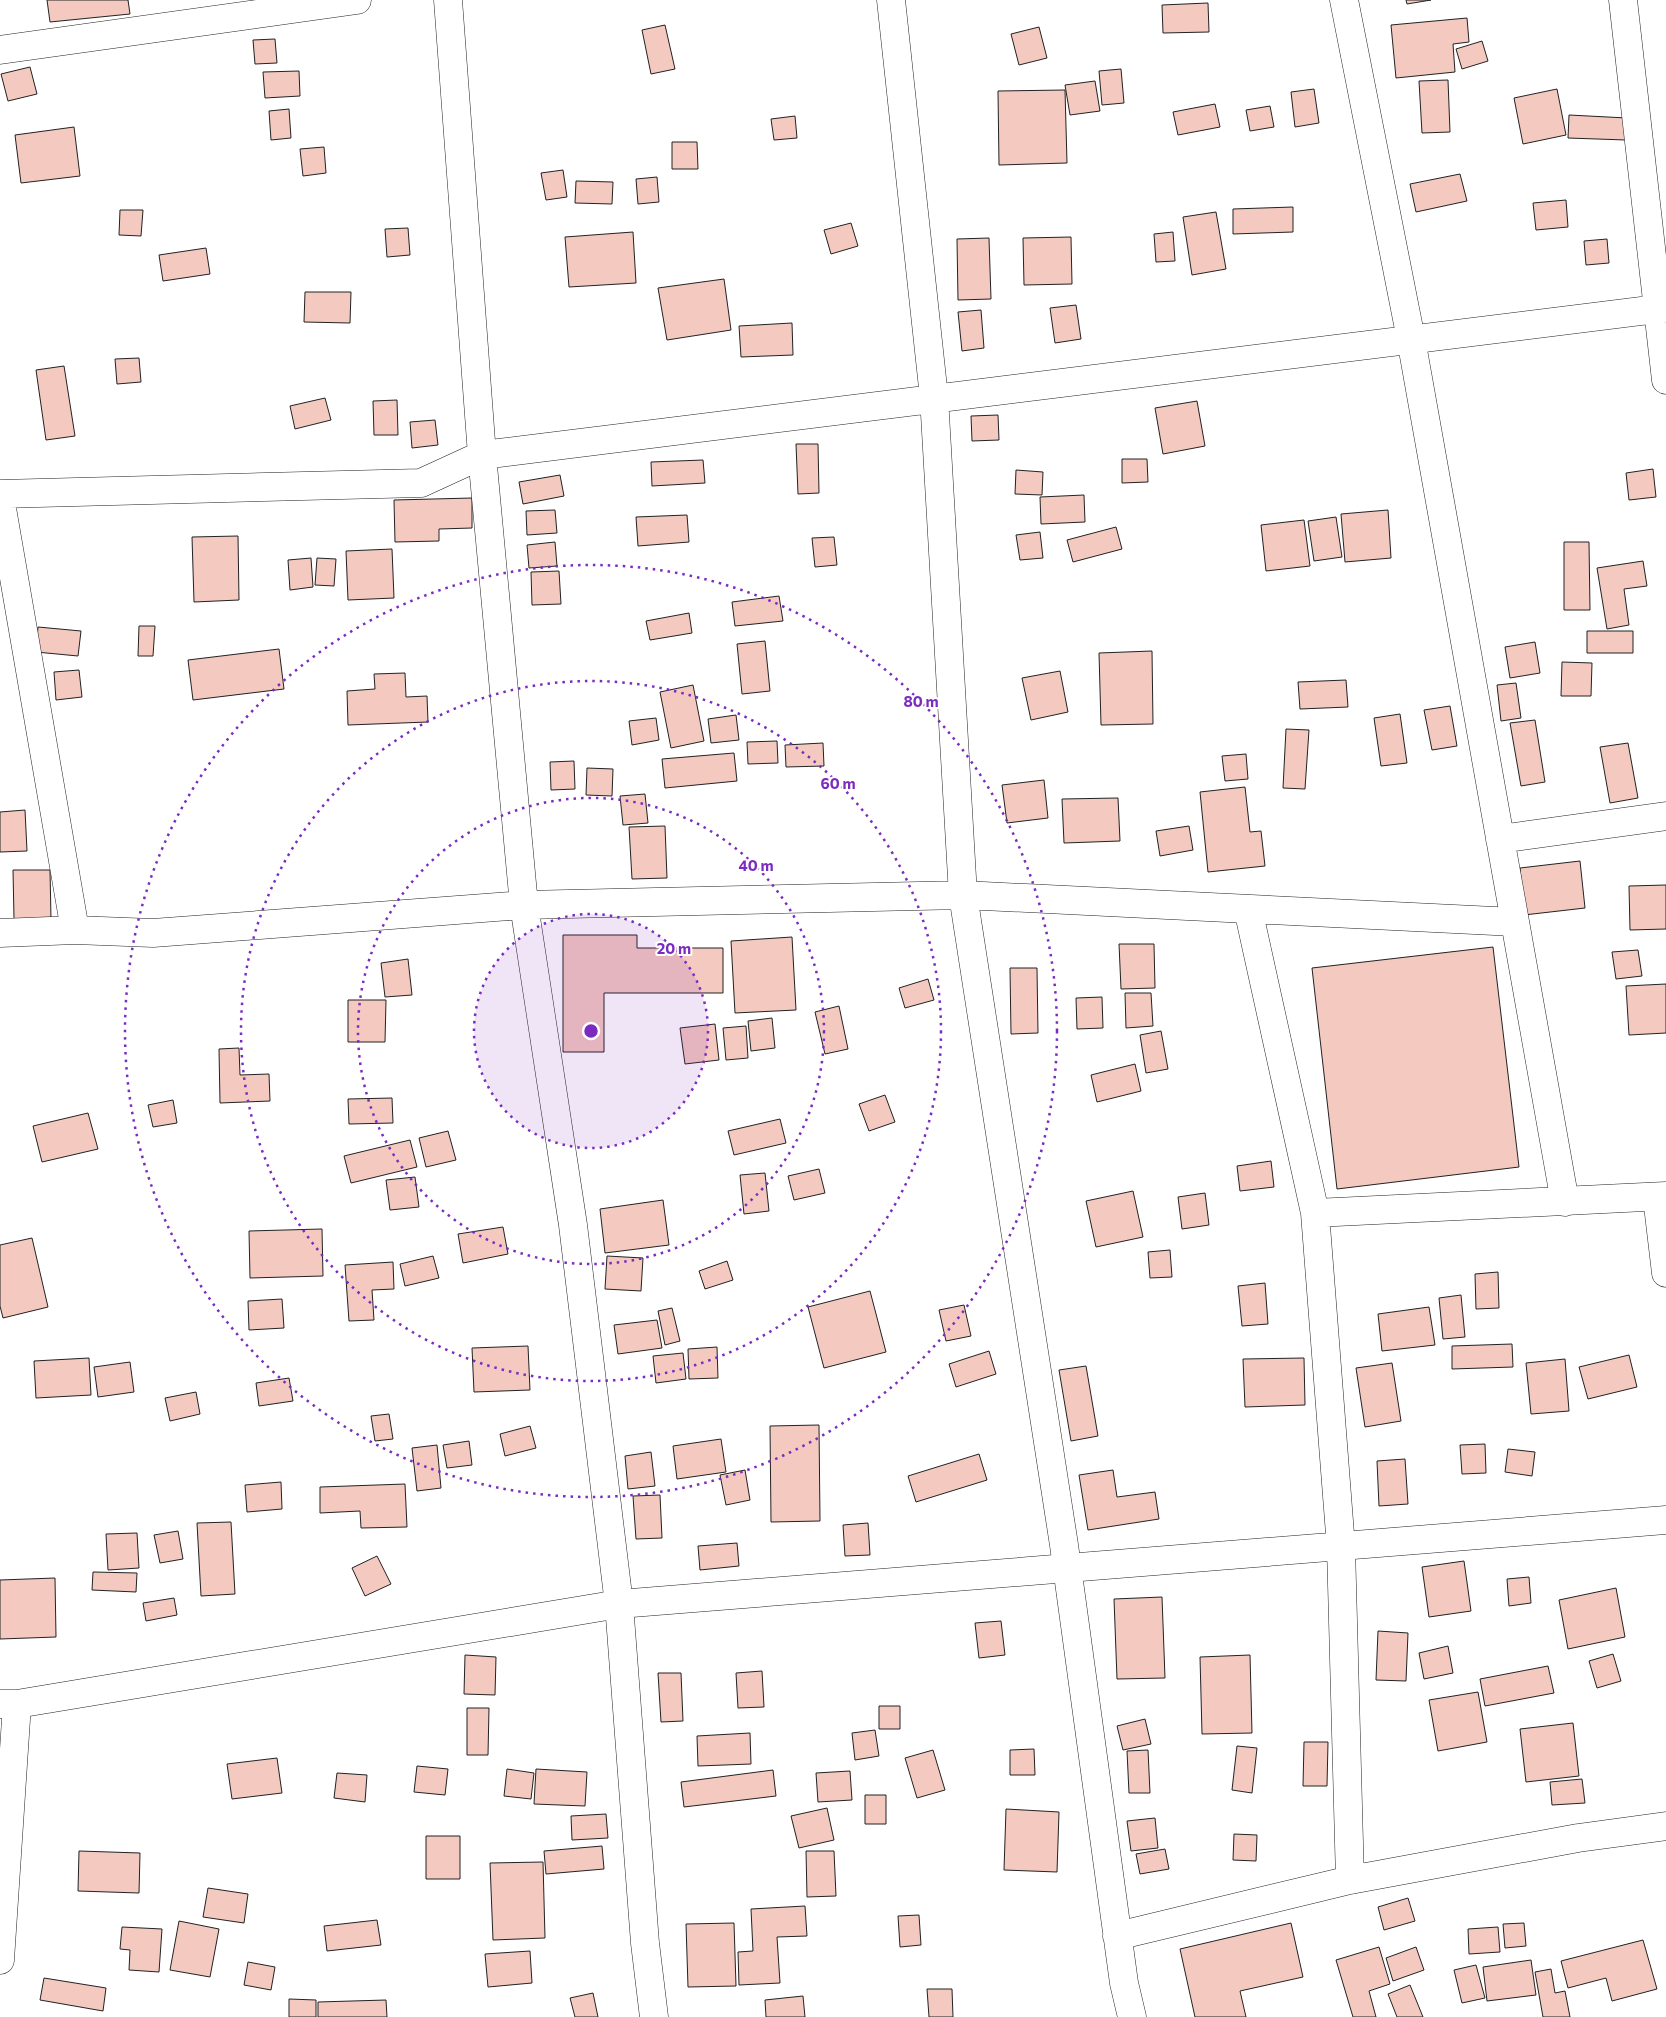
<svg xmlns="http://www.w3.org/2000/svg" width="1666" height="2017" viewBox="0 0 1666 2017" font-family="Commissioner,sans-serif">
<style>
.building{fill:#f3c9c0;stroke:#222}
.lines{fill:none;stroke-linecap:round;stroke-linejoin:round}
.minor-casing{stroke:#222;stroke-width:29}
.minor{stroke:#fff;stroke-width:28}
.ring{fill:none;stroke:#7b2cbf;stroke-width:2.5;stroke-dasharray:2.5 5}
.centre{fill:#7b2cbf;stroke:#fff;stroke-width:2.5}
.ring-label{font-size:15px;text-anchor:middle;font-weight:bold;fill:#7b2cbf;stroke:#fff;stroke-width:4;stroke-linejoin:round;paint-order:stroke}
</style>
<rect width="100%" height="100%" fill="#fff"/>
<!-- building -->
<path class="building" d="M 47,0 L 128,0 L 130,14 L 50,22 Z
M 1406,0 L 1431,0 L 1407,4 Z
M 1208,3 L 1209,32 L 1163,33 L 1162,5 Z
M 1467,18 L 1469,42 L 1453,44 L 1455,72 L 1396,78 L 1391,25 Z
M 665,25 L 675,69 L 651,74 L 642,30 Z
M 1039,27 L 1047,58 L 1019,65 L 1011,34 Z
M 275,39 L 277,63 L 255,64 L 253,40 Z
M 1482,41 L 1488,61 L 1462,69 L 1456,49 Z
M 30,67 L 37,94 L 8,101 L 1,74 Z
M 1121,69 L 1124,103 L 1102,105 L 1099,71 Z
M 299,71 L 300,96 L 265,98 L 263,72 Z
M 1448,80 L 1450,132 L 1422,133 L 1419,81 Z
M 1095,81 L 1100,111 L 1070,115 L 1065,85 Z
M 1314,89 L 1319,123 L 1295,127 L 1291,92 Z
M 1557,89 L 1566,135 L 1523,144 L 1514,98 Z
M 1065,90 L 1067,163 L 999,165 L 998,91 Z
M 1215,104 L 1220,127 L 1178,135 L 1173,112 Z
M 1270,106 L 1274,127 L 1250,131 L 1246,110 Z
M 289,109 L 291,138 L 271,140 L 269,111 Z
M 1569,115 L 1627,118 L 1626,140 L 1568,138 Z
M 795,116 L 797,138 L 774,140 L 771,119 Z
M 74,127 L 80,176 L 21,183 L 15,135 Z
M 672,142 L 697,142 L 698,169 L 672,169 Z
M 324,147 L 326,173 L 303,176 L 300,149 Z
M 563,170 L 567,197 L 546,200 L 541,173 Z
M 1460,174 L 1467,201 L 1416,212 L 1410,184 Z
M 657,177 L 659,202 L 638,204 L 636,179 Z
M 576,181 L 613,182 L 612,204 L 575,203 Z
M 1566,200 L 1568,227 L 1536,230 L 1533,203 Z
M 1293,207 L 1293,232 L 1233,234 L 1233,209 Z
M 120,210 L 143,210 L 141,236 L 119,235 Z
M 1216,212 L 1226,269 L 1192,275 L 1183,217 Z
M 851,223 L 858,246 L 831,254 L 824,230 Z
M 408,228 L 410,255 L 387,257 L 385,229 Z
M 633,232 L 636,283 L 569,287 L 565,237 Z
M 1173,232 L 1175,261 L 1156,262 L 1154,234 Z
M 1071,237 L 1072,284 L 1024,285 L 1023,238 Z
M 989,238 L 991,299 L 958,300 L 957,239 Z
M 1607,239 L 1609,263 L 1586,265 L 1584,241 Z
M 206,248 L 210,274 L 163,281 L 159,255 Z
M 724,279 L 731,330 L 667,340 L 658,288 Z
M 305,292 L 351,292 L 350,323 L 304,322 Z
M 1076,305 L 1081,339 L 1055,343 L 1050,308 Z
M 981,310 L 984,348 L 962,351 L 958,312 Z
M 792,323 L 793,355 L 741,357 L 739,326 Z
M 139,358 L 141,382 L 117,384 L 115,359 Z
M 64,366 L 75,436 L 46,440 L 36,370 Z
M 325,398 L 331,420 L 295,429 L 290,406 Z
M 397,400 L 398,435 L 374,435 L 373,401 Z
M 1197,401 L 1205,446 L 1163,454 L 1155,408 Z
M 998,415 L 999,440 L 972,441 L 971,416 Z
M 435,420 L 438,445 L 412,448 L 410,422 Z
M 796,444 L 818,444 L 819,493 L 798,494 Z
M 1122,459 L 1147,459 L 1148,482 L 1122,483 Z
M 703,460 L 705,483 L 652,486 L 651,462 Z
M 1653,469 L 1656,497 L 1629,500 L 1626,473 Z
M 1016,470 L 1043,472 L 1042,495 L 1015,494 Z
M 560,475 L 564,496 L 523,504 L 519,482 Z
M 1084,495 L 1085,522 L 1041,524 L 1040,497 Z
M 472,498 L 472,528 L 439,529 L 439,541 L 395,542 L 394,500 Z
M 555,510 L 557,533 L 527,535 L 526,511 Z
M 1388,510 L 1391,558 L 1345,562 L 1341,514 Z
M 687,515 L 689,542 L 638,546 L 636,517 Z
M 1336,517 L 1342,557 L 1314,561 L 1308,521 Z
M 1304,520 L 1310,566 L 1266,571 L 1261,525 Z
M 1116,527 L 1122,549 L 1073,562 L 1067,540 Z
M 1040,532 L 1043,558 L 1020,560 L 1016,535 Z
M 238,536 L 239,600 L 194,602 L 192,537 Z
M 834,537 L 837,565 L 815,567 L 812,538 Z
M 555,542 L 557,566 L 529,568 L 527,545 Z
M 1564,542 L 1589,542 L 1590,610 L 1564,610 Z
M 392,549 L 394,598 L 348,600 L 346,551 Z
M 311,558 L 313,587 L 290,590 L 288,560 Z
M 317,558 L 336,559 L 334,586 L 315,585 Z
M 1643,561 L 1647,586 L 1624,589 L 1629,625 L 1607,629 L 1597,568 Z
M 559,571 L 561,604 L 532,605 L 531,572 Z
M 779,596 L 783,621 L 735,626 L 732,602 Z
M 689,613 L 692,633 L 650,640 L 646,621 Z
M 139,626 L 155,626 L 153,656 L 138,656 Z
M 38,627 L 81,631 L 78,656 L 36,652 Z
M 1587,631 L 1633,631 L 1633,653 L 1587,653 Z
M 765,641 L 770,691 L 742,694 L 737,644 Z
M 1535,642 L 1540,673 L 1510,678 L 1505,647 Z
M 279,649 L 284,689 L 193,700 L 188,660 Z
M 1152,651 L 1153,724 L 1101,725 L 1099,653 Z
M 1562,662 L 1592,663 L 1591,696 L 1561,696 Z
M 79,670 L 82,697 L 56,700 L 54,672 Z
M 1060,671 L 1068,712 L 1031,720 L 1022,678 Z
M 405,673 L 406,697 L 427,696 L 428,722 L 348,725 L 347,691 L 375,689 L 374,674 Z
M 1346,680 L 1348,707 L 1300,709 L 1298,682 Z
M 1516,683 L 1521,718 L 1501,721 L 1497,685 Z
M 693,685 L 704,741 L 671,748 L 660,692 Z
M 1450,706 L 1457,746 L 1432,750 L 1424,710 Z
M 1400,714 L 1407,763 L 1381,766 L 1374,718 Z
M 736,715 L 739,740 L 711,743 L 708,719 Z
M 656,718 L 659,740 L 632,745 L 629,721 Z
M 1535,720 L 1545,782 L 1521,786 L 1510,723 Z
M 1286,729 L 1309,730 L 1305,789 L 1283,788 Z
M 777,741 L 778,763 L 748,764 L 747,742 Z
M 823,743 L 824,766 L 786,767 L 785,745 Z
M 1628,743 L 1638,798 L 1610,803 L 1600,747 Z
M 734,753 L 737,781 L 665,788 L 662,759 Z
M 1246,754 L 1248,779 L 1225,781 L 1222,756 Z
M 574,761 L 575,789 L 551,790 L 550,762 Z
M 587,768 L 613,769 L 612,796 L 586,795 Z
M 1044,780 L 1048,818 L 1007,823 L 1002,785 Z
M 1245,787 L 1250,832 L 1261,831 L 1265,866 L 1208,872 L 1200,792 Z
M 645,794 L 648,823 L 623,825 L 620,796 Z
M 1118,798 L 1120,841 L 1064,843 L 1062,799 Z
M 25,810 L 27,851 L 0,852 L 0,812 Z
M 665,826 L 667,878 L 632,879 L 629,827 Z
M 1189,826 L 1193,850 L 1160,856 L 1156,831 Z
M 1580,861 L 1585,908 L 1524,915 L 1520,868 Z
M 13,870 L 50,870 L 51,919 L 14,919 Z
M 1666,885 L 1666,929 L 1630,930 L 1629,886 Z
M 563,935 L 637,935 L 637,948 L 723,948 L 723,993 L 604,993 L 604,1052 L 563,1052 Z
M 792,937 L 796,1010 L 735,1013 L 731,941 Z
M 1119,944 L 1154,944 L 1155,988 L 1121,989 Z
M 1493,947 L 1519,1167 L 1337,1189 L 1312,968 Z
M 1638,950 L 1642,976 L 1616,979 L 1612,952 Z
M 408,959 L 412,995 L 385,997 L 381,963 Z
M 1010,968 L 1037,968 L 1038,1033 L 1011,1034 Z
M 928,979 L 934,1000 L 905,1008 L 899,988 Z
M 1666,984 L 1666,1033 L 1629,1035 L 1626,986 Z
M 1125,993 L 1151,993 L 1153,1026 L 1126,1028 Z
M 1102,997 L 1103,1028 L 1077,1029 L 1076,998 Z
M 348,1000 L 386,1000 L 385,1042 L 348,1042 Z
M 839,1006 L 848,1049 L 825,1054 L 815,1012 Z
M 772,1018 L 775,1048 L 751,1051 L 748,1021 Z
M 715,1024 L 719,1060 L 685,1064 L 680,1028 Z
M 746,1026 L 748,1058 L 726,1060 L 723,1028 Z
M 1161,1031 L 1168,1069 L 1146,1073 L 1140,1035 Z
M 239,1048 L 240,1075 L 269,1074 L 270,1101 L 220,1103 L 219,1049 Z
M 1135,1064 L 1141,1091 L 1097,1102 L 1091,1075 Z
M 885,1095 L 895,1122 L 869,1131 L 859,1104 Z
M 392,1098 L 393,1123 L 349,1124 L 348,1099 Z
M 173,1100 L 177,1123 L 153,1127 L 148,1105 Z
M 88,1113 L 98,1149 L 42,1162 L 33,1126 Z
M 780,1119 L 786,1143 L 734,1155 L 728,1131 Z
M 448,1131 L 456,1160 L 426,1167 L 419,1138 Z
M 410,1140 L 417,1167 L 351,1183 L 344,1156 Z
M 1271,1161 L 1274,1187 L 1240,1191 L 1237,1166 Z
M 819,1169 L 825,1193 L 794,1200 L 788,1176 Z
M 765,1173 L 769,1211 L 744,1214 L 740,1175 Z
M 415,1177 L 419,1207 L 390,1210 L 386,1180 Z
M 1133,1191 L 1143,1237 L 1096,1247 L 1086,1201 Z
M 1205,1193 L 1209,1225 L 1182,1229 L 1178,1197 Z
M 663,1200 L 669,1245 L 605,1253 L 600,1209 Z
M 503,1227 L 508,1254 L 463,1263 L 458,1234 Z
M 322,1229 L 323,1276 L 250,1278 L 249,1231 Z
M 32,1238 L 48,1307 L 3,1318 L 0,1306 L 0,1245 Z
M 1170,1250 L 1172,1277 L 1150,1278 L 1148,1252 Z
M 433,1256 L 439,1278 L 405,1286 L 400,1264 Z
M 607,1256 L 643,1258 L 641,1291 L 605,1289 Z
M 727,1261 L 733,1280 L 705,1289 L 699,1271 Z
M 393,1262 L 394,1289 L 372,1290 L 374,1320 L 349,1321 L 345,1265 Z
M 1498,1272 L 1499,1308 L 1476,1309 L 1475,1274 Z
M 1265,1283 L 1268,1324 L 1242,1326 L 1238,1286 Z
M 870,1291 L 886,1352 L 824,1368 L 808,1307 Z
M 1461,1295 L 1465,1337 L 1443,1339 L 1439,1298 Z
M 282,1299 L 284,1328 L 249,1330 L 248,1301 Z
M 964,1305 L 971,1336 L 946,1341 L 939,1310 Z
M 1429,1307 L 1435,1345 L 1382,1351 L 1378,1314 Z
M 672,1308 L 680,1341 L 665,1345 L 658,1311 Z
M 657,1320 L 662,1348 L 618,1354 L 614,1325 Z
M 1512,1344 L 1513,1367 L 1452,1369 L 1452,1346 Z
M 528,1346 L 530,1390 L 474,1392 L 472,1348 Z
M 717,1347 L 718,1378 L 689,1379 L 688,1349 Z
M 989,1351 L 996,1374 L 956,1387 L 949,1364 Z
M 683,1353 L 686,1379 L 656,1383 L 653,1356 Z
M 1629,1355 L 1637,1387 L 1588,1399 L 1579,1367 Z
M 89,1358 L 91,1395 L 36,1398 L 34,1361 Z
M 1304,1358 L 1305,1405 L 1245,1407 L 1243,1359 Z
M 1565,1359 L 1569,1411 L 1531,1414 L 1526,1363 Z
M 130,1362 L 134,1392 L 98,1397 L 94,1367 Z
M 1392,1363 L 1401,1421 L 1365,1427 L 1356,1368 Z
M 1086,1366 L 1098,1436 L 1071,1441 L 1059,1370 Z
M 289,1378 L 293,1401 L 259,1406 L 256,1383 Z
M 196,1392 L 200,1414 L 170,1421 L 165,1398 Z
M 389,1414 L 393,1439 L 375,1441 L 371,1416 Z
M 819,1425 L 820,1521 L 771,1522 L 770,1426 Z
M 530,1426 L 536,1448 L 505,1456 L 500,1434 Z
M 721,1439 L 726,1472 L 677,1479 L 673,1446 Z
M 469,1441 L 472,1465 L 447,1468 L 443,1445 Z
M 1485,1444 L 1486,1473 L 1462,1474 L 1460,1445 Z
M 437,1445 L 441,1488 L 417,1491 L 412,1448 Z
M 1508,1449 L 1535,1452 L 1532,1476 L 1505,1472 Z
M 651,1452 L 655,1486 L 628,1489 L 625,1456 Z
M 979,1454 L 987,1480 L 916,1502 L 908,1476 Z
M 1405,1459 L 1408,1504 L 1379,1506 L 1377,1461 Z
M 745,1470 L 750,1500 L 726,1505 L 720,1475 Z
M 1113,1470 L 1117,1497 L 1155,1492 L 1159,1519 L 1088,1530 L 1079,1475 Z
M 281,1482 L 282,1509 L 247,1512 L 245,1485 Z
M 405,1484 L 407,1527 L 361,1528 L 360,1511 L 320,1513 L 320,1487 Z
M 660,1495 L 662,1538 L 636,1539 L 633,1496 Z
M 231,1522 L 235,1594 L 201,1596 L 197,1523 Z
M 868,1523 L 870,1555 L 845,1556 L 843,1525 Z
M 178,1531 L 183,1559 L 160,1563 L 154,1535 Z
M 137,1533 L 139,1568 L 108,1570 L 106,1534 Z
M 737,1543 L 739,1566 L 700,1570 L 698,1546 Z
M 377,1556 L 391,1584 L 365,1596 L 352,1568 Z
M 1464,1561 L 1471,1611 L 1429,1617 L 1422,1567 Z
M 93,1572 L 137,1573 L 136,1592 L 92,1590 Z
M 1529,1577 L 1531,1603 L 1509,1606 L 1507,1579 Z
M 55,1578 L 56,1637 L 0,1639 L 0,1580 Z
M 1616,1588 L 1625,1637 L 1568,1649 L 1559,1600 Z
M 1162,1597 L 1165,1678 L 1117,1679 L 1114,1599 Z
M 174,1598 L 177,1615 L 146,1621 L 143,1603 Z
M 1001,1621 L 1005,1655 L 979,1658 L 975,1623 Z
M 1378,1631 L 1408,1633 L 1406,1681 L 1376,1680 Z
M 1448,1646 L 1453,1673 L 1424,1679 L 1419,1653 Z
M 1613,1654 L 1621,1681 L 1597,1688 L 1589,1661 Z
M 465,1655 L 496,1657 L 495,1695 L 464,1694 Z
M 1250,1655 L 1252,1733 L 1202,1734 L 1200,1657 Z
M 1548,1666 L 1554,1693 L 1485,1706 L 1480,1679 Z
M 762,1671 L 764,1707 L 738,1708 L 736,1673 Z
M 658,1673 L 681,1673 L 683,1721 L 661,1722 Z
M 1478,1692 L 1487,1742 L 1438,1751 L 1429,1700 Z
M 879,1706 L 900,1706 L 900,1729 L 879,1729 Z
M 467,1708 L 489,1708 L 488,1755 L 467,1755 Z
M 1145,1719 L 1151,1744 L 1123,1750 L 1117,1726 Z
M 1573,1723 L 1579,1776 L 1526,1782 L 1520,1729 Z
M 875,1730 L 879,1756 L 855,1760 L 852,1733 Z
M 750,1733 L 751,1764 L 698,1766 L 697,1736 Z
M 1304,1742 L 1328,1742 L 1327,1786 L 1303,1786 Z
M 1237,1746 L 1257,1748 L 1252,1793 L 1232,1790 Z
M 1034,1749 L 1035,1775 L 1010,1775 L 1010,1750 Z
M 933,1750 L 945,1790 L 917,1798 L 905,1758 Z
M 1148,1750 L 1150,1793 L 1129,1793 L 1127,1751 Z
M 277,1758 L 282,1793 L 232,1799 L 227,1764 Z
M 417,1766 L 448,1769 L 445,1795 L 414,1792 Z
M 507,1769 L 534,1773 L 531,1799 L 504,1796 Z
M 536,1769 L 587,1772 L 585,1806 L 534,1804 Z
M 773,1770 L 776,1796 L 684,1807 L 681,1782 Z
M 850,1771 L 852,1800 L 818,1802 L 816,1773 Z
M 337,1773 L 367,1775 L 365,1802 L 334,1798 Z
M 1582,1779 L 1585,1803 L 1552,1805 L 1550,1782 Z
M 865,1795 L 886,1795 L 886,1824 L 865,1824 Z
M 827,1808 L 834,1840 L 799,1848 L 791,1816 Z
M 1006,1809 L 1059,1812 L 1057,1872 L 1004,1870 Z
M 606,1814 L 608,1838 L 572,1840 L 571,1816 Z
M 1155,1818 L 1158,1848 L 1131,1851 L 1127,1821 Z
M 1234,1834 L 1257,1835 L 1256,1861 L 1233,1860 Z
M 426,1836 L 460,1836 L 460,1879 L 426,1879 Z
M 602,1846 L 604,1869 L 546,1874 L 544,1851 Z
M 1165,1849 L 1169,1869 L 1140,1874 L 1136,1854 Z
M 79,1851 L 140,1853 L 139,1893 L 78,1891 Z
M 806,1851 L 834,1851 L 836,1896 L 807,1897 Z
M 543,1862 L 545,1938 L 493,1940 L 490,1863 Z
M 208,1888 L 248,1894 L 244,1923 L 203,1917 Z
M 1408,1898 L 1415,1921 L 1384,1930 L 1378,1907 Z
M 805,1906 L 807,1936 L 777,1937 L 780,1983 L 739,1985 L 738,1952 L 753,1951 L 751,1909 Z
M 919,1915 L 921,1945 L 900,1947 L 898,1916 Z
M 377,1920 L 381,1945 L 327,1951 L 324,1926 Z
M 179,1921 L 219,1929 L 210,1977 L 170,1970 Z
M 734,1923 L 736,1986 L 688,1987 L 686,1924 Z
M 1291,1923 L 1303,1977 L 1240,1991 L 1246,2017 L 1195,2017 L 1180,1949 Z
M 1524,1923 L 1526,1946 L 1505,1948 L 1503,1924 Z
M 122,1927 L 162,1929 L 159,1972 L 129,1970 L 130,1950 L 120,1949 Z
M 1498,1927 L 1500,1952 L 1469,1954 L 1468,1929 Z
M 1643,1940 L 1657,1989 L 1612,2001 L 1606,1978 L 1568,1988 L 1561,1961 Z
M 1379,1947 L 1390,1984 L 1369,1991 L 1376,2017 L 1353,2017 L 1336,1960 Z
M 1416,1947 L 1424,1970 L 1393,1981 L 1386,1958 Z
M 530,1951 L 532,1983 L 488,1987 L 485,1954 Z
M 1531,1960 L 1536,1995 L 1487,2001 L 1483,1967 Z
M 248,1962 L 275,1967 L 271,1990 L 244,1985 Z
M 1476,1965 L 1485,1998 L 1462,2003 L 1454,1970 Z
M 1551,1969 L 1555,1993 L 1565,1991 L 1570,2017 L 1543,2017 L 1535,1972 Z
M 44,1978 L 106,1988 L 103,2011 L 40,2000 Z
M 1410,1985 L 1423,2017 L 1397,2017 L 1388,1994 Z
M 927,1989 L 952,1989 L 953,2017 L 929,2017 Z
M 593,1993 L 598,2017 L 575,2017 L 570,1998 Z
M 803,1996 L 805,2017 L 766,2017 L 765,2000 Z
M 289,1999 L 316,2000 L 316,2017 L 289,2017 Z
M 386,2000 L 387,2017 L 318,2017 L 318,2002 Z"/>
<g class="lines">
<defs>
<path id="minor" d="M 448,0 L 482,455 L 524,905 L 573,1225 L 619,1604 L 645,1943 L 654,2017
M 891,0 L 934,397 L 963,895 L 1064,1545 L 1124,1983 L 1132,2017
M 1344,0 L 1411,339 L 1565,1202
M 1623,0 L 1666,380
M 0,50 L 357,0
M 0,494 L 421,483 L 482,455 L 1666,308
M 0,497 L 75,930
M 1500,839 L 1666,816
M 1248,909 L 1315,1213 L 1341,1547 L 1350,1880
M 0,933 L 75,930 L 153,933 L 524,905 L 963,895 L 1515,922
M 1657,1197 L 1666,1273
M 1315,1213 L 1666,1196
M 0,1704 L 17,1704 L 619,1604 L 1666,1520
M 1117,1936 L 1350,1880 L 1578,1838 L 1666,1826
M 0,1960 L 17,1704"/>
</defs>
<!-- minor casing -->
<use href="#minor" class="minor-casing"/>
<!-- minor -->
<use href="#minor" class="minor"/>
</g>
<!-- distance rings -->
<circle cx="591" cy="1031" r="117" fill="#7b2cbf" fill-opacity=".12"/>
<g class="ring">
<circle cx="591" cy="1031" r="117"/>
<circle cx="591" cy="1031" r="233"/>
<circle cx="591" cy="1031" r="350"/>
<circle cx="591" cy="1031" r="466"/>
</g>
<circle cx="591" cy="1031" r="8" class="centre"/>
<g class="ring-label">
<text x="921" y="707">80 m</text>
<text x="838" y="789">60 m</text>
<text x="756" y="871">40 m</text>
<text x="674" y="954">20 m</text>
</g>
</svg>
